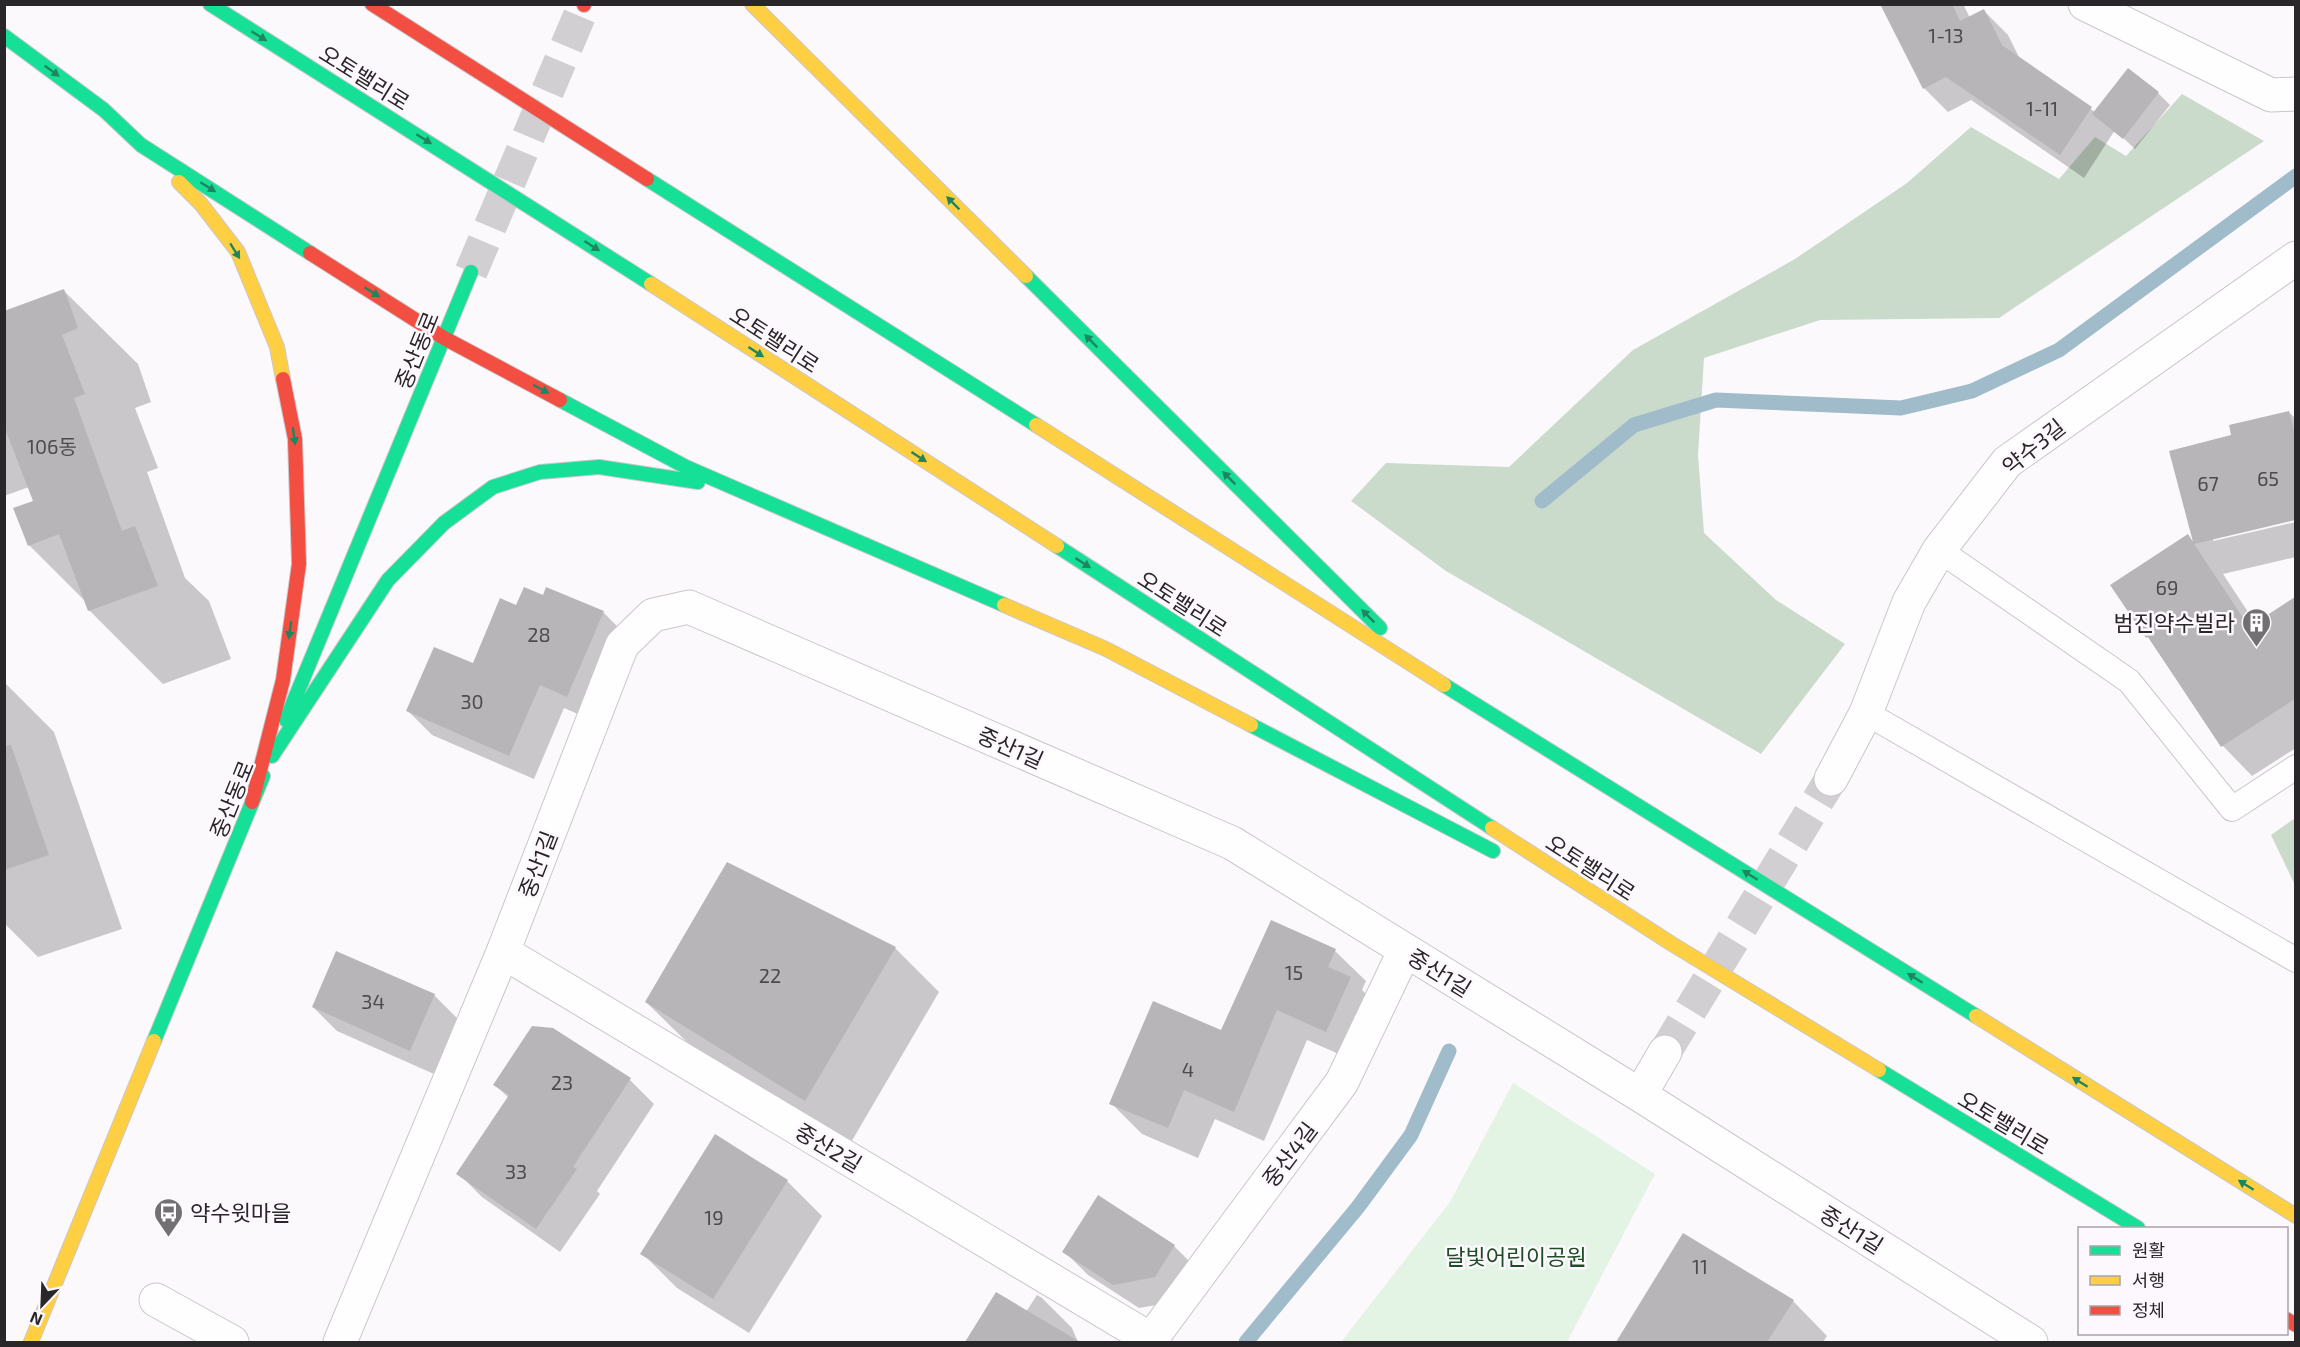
<svg xmlns="http://www.w3.org/2000/svg" width="2300" height="1347" viewBox="0 0 2300 1347" font-family="'Exo 2','Noto Sans KR',sans-serif">
<style>
.green{fill:#e3f3e4}
.forest{fill:#cadacb}
.shadow{fill:#0003}
.lines{fill:none;stroke-linecap:round;stroke-linejoin:round}
.stream{stroke:#a0bbca;stroke-width:15}
.building{fill:#b7b5b7}
.street-tunnel{stroke:#d2cfd2;stroke-width:33;stroke-dasharray:33 16;stroke-linecap:butt}
.secondary-tunnel{stroke:#d2cfd2;stroke-width:33;stroke-dasharray:33 16;stroke-linecap:butt}
.lane-casing{stroke:#c9c7c9;stroke-width:26}
.street-casing{stroke:#c9c7c9;stroke-width:35}
.fast-casing{stroke:#c9c7c9;stroke-width:16}
.slow-casing{stroke:#c9c7c9;stroke-width:16}
.jam-casing{stroke:#c9c7c9;stroke-width:16}
.lane{stroke:#fffeff;stroke-width:24}
.street{stroke:#fffeff;stroke-width:33}
.fast{stroke:#16e098;stroke-width:14}
.slow{stroke:#ffcf43;stroke-width:14}
.jam{stroke:#f24e42;stroke-width:14}
.oneway{fill:#208460}
.labels{text-anchor:middle;dominant-baseline:central;stroke-width:5;stroke-linejoin:round;paint-order:stroke}
.number-label{font-size:20px;fill:#4c4a4c}
.street-label{font-size:22px;fill:#292729;stroke:#fdf8fd}
.poi-label{font-size:22px;fill:#292729;stroke:#fdf8fd;text-anchor:end}
.park-label{font-size:22px;fill:#1e4c24;stroke:#fdf8fd}
</style>
<rect width="100%" height="100%" fill="#fcf9fc"/>
<!-- green -->
<path class="green" d="M 1513,1083 L 1655,1174 L 1567,1342 L 1341,1342 L 1450,1202 Z"/>
<!-- forest -->
<path class="forest" d="M 2182,94 L 2264,141 L 1999,318 L 1820,320 L 1704,358 L 1698,455 L 1704,533 L 1776,600 L 1845,644 L 1761,754 L 1446,571 L 1351,501 L 1386,463 L 1509,467 L 1633,350 L 1795,259 L 1907,183 L 1971,127 L 2059,179 L 2095,137 L 2126,156 Z
M 2295,818 L 2295,885 L 2271,835 Z"/>
<!-- shadow -->
<path class="shadow" d="M 1882,4 L 1963,4 L 1970,18 L 1984,11 L 2008,35 L 2020,59 L 2095,112 L 2158,93 L 2170,105 L 2135,149 L 2115,130 L 2084,178 L 1971,100 L 1948,112 L 1924,88 Z
M 64,291 L 138,364 L 151,402 L 135,408 L 158,468 L 147,472 L 185,578 L 209,601 L 231,659 L 163,684 L 89,610 L 86,602 L 29,545 L 34,502 L 29,487 L 4,496 L 4,312 Z
M 2289,412 L 2296,419 L 2296,519 L 2213,538 L 2213,541 L 2296,522 L 2296,557 L 2223,574 L 2256,624 L 2284,606 L 2296,617 L 2296,748 L 2252,776 L 2223,746 L 2112,585 L 2187,536 L 2195,543 L 2233,436 Z
M 543,597 L 603,612 L 627,636 L 592,720 L 564,708 L 534,779 L 432,735 L 408,711 L 473,665 L 517,607 Z
M 4,682 L 54,732 L 122,929 L 38,957 L 4,923 Z
M 1271,922 L 1335,951 L 1366,981 L 1362,990 L 1381,1009 L 1357,1062 L 1307,1040 L 1264,1141 L 1215,1119 L 1198,1158 L 1142,1134 L 1111,1103 L 1222,1032 Z
M 895,948 L 939,992 L 850,1144 L 691,1046 L 646,1002 Z
M 434,995 L 458,1019 L 434,1074 L 337,1031 L 313,1007 Z
M 552,1029 L 630,1080 L 654,1104 L 597,1191 L 600,1194 L 560,1252 L 482,1197 L 458,1173 L 509,1098 L 495,1085 Z
M 715,1136 L 787,1181 L 822,1216 L 749,1333 L 677,1288 L 642,1253 Z
M 1683,1235 L 1793,1301 L 1827,1336 L 1823,1342 L 1617,1342 Z
M 1174,1246 L 1198,1270 L 1179,1301 L 1139,1308 L 1088,1275 L 1064,1251 Z
M 997,1294 L 1026,1312 L 1037,1295 L 1042,1298 L 1072,1328 L 1078,1342 L 966,1342 Z"/>
<g class="lines">
<!-- stream -->
<path class="stream" d="M 1542,501 L 1634,425 L 1716,400 L 1901,408 L 1972,391 L 2059,350 L 2296,176
M 1246,1342 L 1358,1207 L 1411,1135 L 1449,1051"/>
</g>
<!-- building -->
<path class="building" d="M 1880,4 L 1952,4 L 1960,21 L 1984,9 L 2002,45 L 2092,107 L 2060,155 L 1946,77 L 1923,89 Z
M 2128,68 L 2159,92 L 2123,139 L 2092,114 Z
M 64,289 L 78,328 L 62,335 L 85,394 L 74,398 L 122,531 L 135,526 L 158,586 L 88,611 L 59,534 L 28,546 L 13,508 L 33,501 L 4,426 L 4,311 Z
M 2289,411 L 2295,435 L 2295,520 L 2194,544 L 2249,627 L 2295,597 L 2295,699 L 2221,747 L 2148,637 L 2146,638 L 2110,585 L 2188,534 L 2193,542 L 2169,451 L 2231,435 L 2229,425 Z
M 524,587 L 543,595 L 546,587 L 604,611 L 567,697 L 540,685 L 509,756 L 406,711 L 434,647 L 473,663 L 500,598 L 516,605 Z
M 11,745 L 49,855 L 4,870 L 4,746 Z
M 727,862 L 896,947 L 805,1101 L 645,1002 Z
M 1271,920 L 1336,949 L 1328,967 L 1351,977 L 1326,1032 L 1277,1010 L 1234,1112 L 1184,1090 L 1168,1128 L 1109,1104 L 1153,1001 L 1221,1030 Z
M 336,951 L 435,994 L 410,1051 L 312,1007 Z
M 532,1026 L 553,1028 L 631,1078 L 573,1167 L 577,1169 L 536,1229 L 456,1174 L 509,1095 L 493,1085 Z
M 715,1134 L 788,1180 L 713,1299 L 640,1254 Z
M 1098,1195 L 1175,1245 L 1155,1277 L 1113,1285 L 1062,1252 Z
M 1683,1233 L 1794,1300 L 1767,1342 L 1616,1342 Z
M 996,1292 L 1080,1342 L 965,1342 Z"/>
<g class="lines">
<!-- street-tunnel -->
<path class="street-tunnel" d="M 1665,1052 L 1831,779"/>
<!-- secondary-tunnel -->
<path class="secondary-tunnel" d="M 471,272 L 584,5"/>
<defs>
<path id="lane" d="M 1939,550 L 2129,681 L 2232,809 L 2296,767
M 1866,713 L 2296,960"/>
<path id="street" d="M 2085,4 L 2271,95 L 2296,94
M 1831,779 L 1866,713 L 1909,602 L 1939,550 L 2007,462 L 2296,258
M 503,952 L 1155,1342
M 1640,1095 L 1665,1052
M 156,1300 L 232,1342
M 340,1342 L 503,952 L 622,645 L 653,615 L 689,607 L 1232,843 L 1640,1095 L 2031,1342
M 1149,1342 L 1342,1082 L 1405,950"/>
<path id="fast" d="M 210,4 L 651,284
M 4,36 L 104,110 L 141,145 L 310,253
M 647,179 L 1036,425
M 1026,276 L 1380,628
M 560,400 L 686,467 L 1004,605
M 1057,546 L 1492,828
M 1444,685 L 1976,1016
M 286,720 L 471,272
M 1251,725 L 1493,851
M 272,756 L 388,580 L 444,523 L 493,487 L 540,472 L 599,467 L 698,482
M 154,1041 L 263,776
M 1879,1070 L 2138,1228"/>
<path id="slow" d="M 752,4 L 1026,276
M 179,182 L 201,204 L 238,252 L 277,347 L 283,379
M 651,284 L 1057,546
M 1036,425 L 1444,685
M 1004,605 L 1106,649 L 1251,725
M 1492,828 L 1672,944 L 1879,1070
M 1976,1016 L 2296,1216
M 31,1342 L 154,1041"/>
<path id="jam" d="M 372,4 L 647,179
M 584,4 L 584,5
M 310,253 L 444,338 L 560,400
M 252,802 L 283,680 L 299,564 L 295,439 L 283,379
M 2286,1319 L 2296,1325"/>
</defs>
<!-- lane casing -->
<use href="#lane" class="lane-casing"/>
<!-- street casing -->
<use href="#street" class="street-casing"/>
<!-- fast casing -->
<use href="#fast" class="fast-casing"/>
<!-- slow casing -->
<use href="#slow" class="slow-casing"/>
<!-- jam casing -->
<use href="#jam" class="jam-casing"/>
<!-- lane -->
<use href="#lane" class="lane"/>
<!-- street -->
<use href="#street" class="street"/>
<!-- fast -->
<use href="#fast" class="fast"/>
<!-- slow -->
<use href="#slow" class="slow"/>
<!-- jam -->
<use href="#jam" class="jam"/>
</g>
<!-- one-way arrows -->
<defs><path id="oneway-solid" d="M-6-.8H1V-3.2L6.5 0L1 3.2V.8H-6Z" transform="scale(1.5)"/></defs>
<g class="oneway">
<use href="#oneway-solid" transform="translate(259 36) rotate(32)"/>
<use href="#oneway-solid" transform="translate(52 71) rotate(36)"/>
<use href="#oneway-solid" transform="translate(424 139) rotate(32)"/>
<use href="#oneway-solid" transform="translate(208 187) rotate(32)"/>
<use href="#oneway-solid" transform="translate(953 203) rotate(-135)"/>
<use href="#oneway-solid" transform="translate(592 246) rotate(33)"/>
<use href="#oneway-solid" transform="translate(235 251) rotate(58)"/>
<use href="#oneway-solid" transform="translate(372 292) rotate(32)"/>
<use href="#oneway-solid" transform="translate(1091 341) rotate(-135)"/>
<use href="#oneway-solid" transform="translate(756 352) rotate(33)"/>
<use href="#oneway-solid" transform="translate(541 389) rotate(28)"/>
<use href="#oneway-solid" transform="translate(294 436) rotate(82)"/>
<use href="#oneway-solid" transform="translate(919 457) rotate(33)"/>
<use href="#oneway-solid" transform="translate(1229 478) rotate(-135)"/>
<use href="#oneway-solid" transform="translate(1083 563) rotate(33)"/>
<use href="#oneway-solid" transform="translate(1368 616) rotate(-135)"/>
<use href="#oneway-solid" transform="translate(290 630) rotate(98)"/>
<use href="#oneway-solid" transform="translate(1750 875) rotate(-148)"/>
<use href="#oneway-solid" transform="translate(1915 978) rotate(-148)"/>
<use href="#oneway-solid" transform="translate(2080 1082) rotate(-148)"/>
<use href="#oneway-solid" transform="translate(2246 1185) rotate(-148)"/>
</g>
<!-- icons -->
<defs>
<symbol id="building-pin" viewBox="-11 -11 22 30"><path d="M0 17L-7.5 6A9.5 9.5 0 1 1 7.5 6Z" fill="#737073" stroke="#fdf8fd"/><path d="M-4-6H4V6H1V3H-1V6H-4ZM-2.5-4.3h1.7v1.8h-1.7ZM.8-4.3h1.7v1.8H.8ZM-2.5-1h1.7V.8h-1.7ZM.8-1h1.7V.8H.8Z" fill="#fff"/></symbol>
<symbol id="bus-pin" viewBox="-11 -11 22 30"><path d="M0 17L-7.5 6A9.5 9.5 0 1 1 7.5 6Z" fill="#737073" stroke="#fdf8fd"/><path d="M-5-6H5V4H4V6H2V4H-2V6H-4V4H-5ZM-3.5-4V0h7V-4ZM-3.5 1.2v1.5H-2V1.2ZM2 1.2v1.5H3.5V1.2Z" fill="#fff"/></symbol>
</defs>
<g fill-rule="evenodd">
<use href="#building-pin" x="2240" y="606" width="33" height="45"/>
<use href="#bus-pin" x="152" y="1196" width="33" height="45"/>
</g>
<g class="labels">
<!-- number labels -->
<g class="number-label">
<text x="1946" y="35">1-13</text>
<text x="2042" y="108">1-11</text>
<text x="52" y="446">106동</text>
<text x="2268" y="478">65</text>
<text x="2208" y="483">67</text>
<text x="2167" y="587">69</text>
<text x="539" y="634">28</text>
<text x="472" y="701">30</text>
<text x="1294" y="972">15</text>
<text x="770" y="975">22</text>
<text x="373" y="1001">34</text>
<text x="1188" y="1069">4</text>
<text x="562" y="1082">23</text>
<text x="516" y="1171">33</text>
<text x="714" y="1217">19</text>
<text x="1700" y="1266">11</text>
</g>
<!-- street labels -->
<g class="street-label">
<text transform="translate(365 77) rotate(32)">오토밸리로</text>
<text transform="translate(775 339) rotate(33)">오토밸리로</text>
<text transform="translate(416 350) rotate(-68)">중산동로</text>
<text transform="translate(2033 446) rotate(-39)">약수3길</text>
<text transform="translate(1183 603) rotate(33)">오토밸리로</text>
<text transform="translate(1011 747) rotate(24)">중산1길</text>
<text transform="translate(231 799) rotate(-68)">중산동로</text>
<text transform="translate(537 864) rotate(-69)">중산1길</text>
<text transform="translate(1591 867) rotate(33)">오토밸리로</text>
<text transform="translate(1440 972) rotate(32)">중산1길</text>
<text transform="translate(2004 1122) rotate(31)">오토밸리로</text>
<text transform="translate(829 1147) rotate(31)">중산2길</text>
<text transform="translate(1289 1154) rotate(-53)">중산4길</text>
<text transform="translate(1852 1229) rotate(32)">중산1길</text>
</g>
<!-- poi labels -->
<g class="poi-label">
<text x="2235" y="622">범진약수빌라</text>
<text x="190" y="1212" text-anchor="start">약수윗마을</text>
</g>
<!-- park labels -->
<g class="park-label">
<text x="1516" y="1256">달빛어린이공원</text>
</g>
</g>
<!-- border -->
<rect width="2300" height="1347" fill="none" stroke="#292729" stroke-width="12"/>
<!-- legend -->
<rect x="2078" y="1227" width="210" height="108" fill="#fdf8fd" stroke="#a8a4a8" stroke-width="1.5"/>
<rect x="2090" y="1246" width="30" height="9" fill="#16e098" stroke="#a8a4a8" stroke-width="1.5"/>
<text x="2132" y="1257" font-size="18" fill="#292729">원활</text>
<rect x="2090" y="1276" width="30" height="9" fill="#ffcf43" stroke="#a8a4a8" stroke-width="1.5"/>
<text x="2132" y="1287" font-size="18" fill="#292729">서행</text>
<rect x="2090" y="1306" width="30" height="9" fill="#f24e42" stroke="#a8a4a8" stroke-width="1.5"/>
<text x="2132" y="1317" font-size="18" fill="#292729">정체</text>
<!-- north arrow -->
<g transform="translate(42 1305) rotate(203)" stroke="#fdf8fd" stroke-width="4.5" paint-order="stroke">
<path d="M0-4.5L10 22L0 15L-10 22Z" fill="#292729"/>
<text y="-9" font-size="16" font-weight="bold" text-anchor="middle" fill="#292729">N</text>
</g>
</svg>
